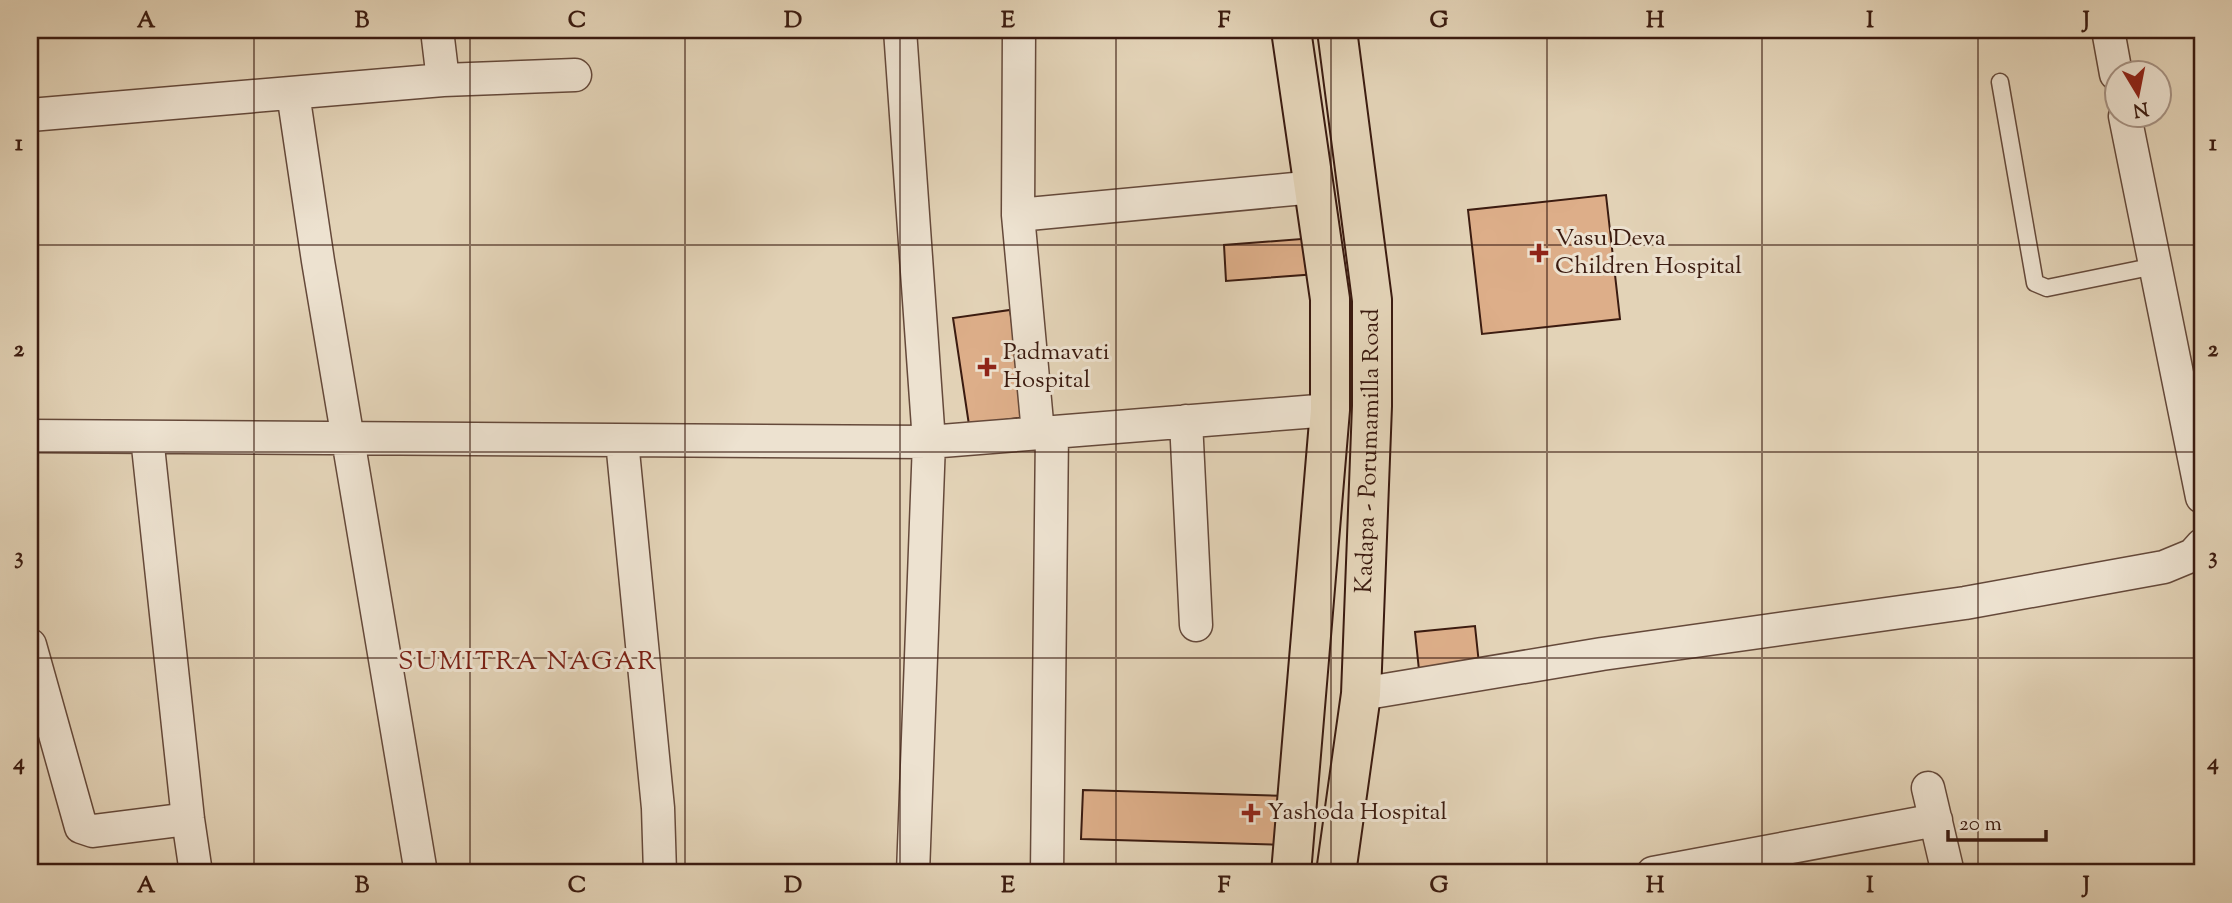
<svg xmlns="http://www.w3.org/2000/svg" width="2232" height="903" viewBox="0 0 2232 903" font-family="'Sorts Mill Goudy',serif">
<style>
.building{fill:#ddae89;stroke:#3b1b10;stroke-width:2}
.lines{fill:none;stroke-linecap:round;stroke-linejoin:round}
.service-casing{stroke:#65493a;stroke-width:19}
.minor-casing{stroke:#65493a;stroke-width:35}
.primary-casing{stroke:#3b1b10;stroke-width:42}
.service{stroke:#ede2d0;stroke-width:16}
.minor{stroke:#ede2d0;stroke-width:32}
.primary{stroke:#e3d3b7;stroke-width:38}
.grid{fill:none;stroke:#3b1b10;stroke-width:2;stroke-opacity:0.55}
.poi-dot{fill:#8f2418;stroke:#ede2d0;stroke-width:2.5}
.labels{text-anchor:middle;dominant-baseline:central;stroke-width:6;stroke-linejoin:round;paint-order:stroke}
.poi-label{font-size:24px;fill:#3b1b10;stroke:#ede2d0;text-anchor:start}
.street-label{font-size:24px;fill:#3b1b10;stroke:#ede2d0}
.neighbourhood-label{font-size:26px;letter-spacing:2px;fill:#7a1f14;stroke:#ede2d0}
.neatline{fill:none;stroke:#3b1b10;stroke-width:2.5}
.grid-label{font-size:23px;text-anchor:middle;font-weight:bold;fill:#3b1b10}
</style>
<rect width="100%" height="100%" fill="#e3d3b7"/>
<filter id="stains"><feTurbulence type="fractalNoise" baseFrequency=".00286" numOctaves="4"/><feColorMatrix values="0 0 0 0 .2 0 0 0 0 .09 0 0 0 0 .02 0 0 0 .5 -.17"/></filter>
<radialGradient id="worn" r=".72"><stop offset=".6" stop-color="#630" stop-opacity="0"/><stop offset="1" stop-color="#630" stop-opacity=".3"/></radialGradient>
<!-- building -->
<path class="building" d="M 1606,195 L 1620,319 L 1482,334 L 1468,210 Z
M 1314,238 L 1317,274 L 1226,281 L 1224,245 Z
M 1010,310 L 1026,417 L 969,425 L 953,318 Z
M 1475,626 L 1479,664 L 1419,670 L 1415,632 Z
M 1083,790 L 1289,796 L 1288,845 L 1081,839 Z"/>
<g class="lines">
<defs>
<path id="service" d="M 2000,82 L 2035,283 L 2047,288 L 2155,266"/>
<path id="minor" d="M 437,30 L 443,80
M 900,30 L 929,442 L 913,873
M 1019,30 L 1018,215 L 1038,433
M 2108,30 L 2116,74
M 293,93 L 318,261 L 421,873
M 30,115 L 443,80 L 575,75
M 2125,116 L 2202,497
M 1018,215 L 1315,187
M 1186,421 L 1196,625
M 30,436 L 929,442 L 1330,410
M 147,437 L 188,819 L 196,873
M 622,441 L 658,808 L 660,873
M 30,645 L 81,827 L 93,831 L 188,819
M 1361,694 L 1602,654 L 1965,603 L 2164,567 L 2193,555 L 2202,545
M 1928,788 L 1948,873
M 1047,873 L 1052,432
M 1653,873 L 1936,820"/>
<g id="primary">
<path d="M 1291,873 L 1330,410 L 1330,299 L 1291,30"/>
<path id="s1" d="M 1336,873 L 1361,694 L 1372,406 L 1372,300 L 1337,30"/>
</g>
</defs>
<!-- service casing -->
<use href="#service" class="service-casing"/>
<!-- minor casing -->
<use href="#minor" class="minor-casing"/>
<!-- primary casing -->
<use href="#primary" class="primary-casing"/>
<!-- service -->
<use href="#service" class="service"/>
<!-- minor -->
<use href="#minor" class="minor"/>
<!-- primary -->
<use href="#primary" class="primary"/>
</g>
<!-- grid -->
<path class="grid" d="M 254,30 L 254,873M 470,30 L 470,873M 685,30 L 685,873M 900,30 L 900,873M 1116,30 L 1116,873M 1331,30 L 1331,873M 1547,30 L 1547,873M 1762,30 L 1762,873M 1978,30 L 1978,873M 30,245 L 2202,245M 30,452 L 2202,452M 30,658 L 2202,658"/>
<!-- markers -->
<g class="poi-dot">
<path d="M1535.5 242.5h7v7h7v7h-7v7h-7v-7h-7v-7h7z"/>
<path d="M983.5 356.5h7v7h7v7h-7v7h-7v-7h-7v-7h7z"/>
<path d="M1247.5 802.5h7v7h7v7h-7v7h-7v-7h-7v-7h7z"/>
</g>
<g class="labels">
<!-- poi labels -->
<g class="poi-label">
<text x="1555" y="239">Vasu Deva<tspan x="1555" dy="28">Children Hospital</tspan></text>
<text x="1003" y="353">Padmavati<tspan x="1003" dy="28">Hospital</tspan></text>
<text x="1267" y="813">Yashoda Hospital</text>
</g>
<!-- street labels -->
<g class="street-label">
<text stroke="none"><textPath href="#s1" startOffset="424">Kadapa - Porumamilla Road</textPath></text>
</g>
<!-- neighbourhood labels -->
<g class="neighbourhood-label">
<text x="528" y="662">SUMITRA NAGAR</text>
</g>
</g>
<!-- margin -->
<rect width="2232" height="903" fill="none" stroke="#e3d3b7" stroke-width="77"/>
<!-- north arrow -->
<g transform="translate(2138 94) rotate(170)"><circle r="33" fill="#ede2d0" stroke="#a69283" stroke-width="2"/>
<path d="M0-5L12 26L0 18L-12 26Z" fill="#8f2418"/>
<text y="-10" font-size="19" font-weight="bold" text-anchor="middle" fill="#3b1b10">N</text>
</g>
<!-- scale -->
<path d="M1948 830v10h98v-10" fill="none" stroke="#3b1b10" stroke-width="3.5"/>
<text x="1959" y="830" font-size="21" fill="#3b1b10" stroke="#ede2d0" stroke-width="5" paint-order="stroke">20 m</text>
<rect x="38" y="38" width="2156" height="826" class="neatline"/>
<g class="grid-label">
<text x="146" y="27">A</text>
<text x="362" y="27">B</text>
<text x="577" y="27">C</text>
<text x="793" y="27">D</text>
<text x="1008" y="27">E</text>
<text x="1224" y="27">F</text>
<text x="1439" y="27">G</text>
<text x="1655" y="27">H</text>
<text x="1870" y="27">I</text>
<text x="2086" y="27">J</text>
<text x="19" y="150">1</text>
<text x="2213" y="150">1</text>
<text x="19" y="356">2</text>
<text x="2213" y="356">2</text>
<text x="19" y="563">3</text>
<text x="2213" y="563">3</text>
<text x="19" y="769">4</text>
<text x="2213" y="769">4</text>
<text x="146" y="892">A</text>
<text x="362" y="892">B</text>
<text x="577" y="892">C</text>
<text x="793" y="892">D</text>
<text x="1008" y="892">E</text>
<text x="1224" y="892">F</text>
<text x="1439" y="892">G</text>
<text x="1655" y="892">H</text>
<text x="1870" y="892">I</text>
<text x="2086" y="892">J</text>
</g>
<rect width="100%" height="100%" filter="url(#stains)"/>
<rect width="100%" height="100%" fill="url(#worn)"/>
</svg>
